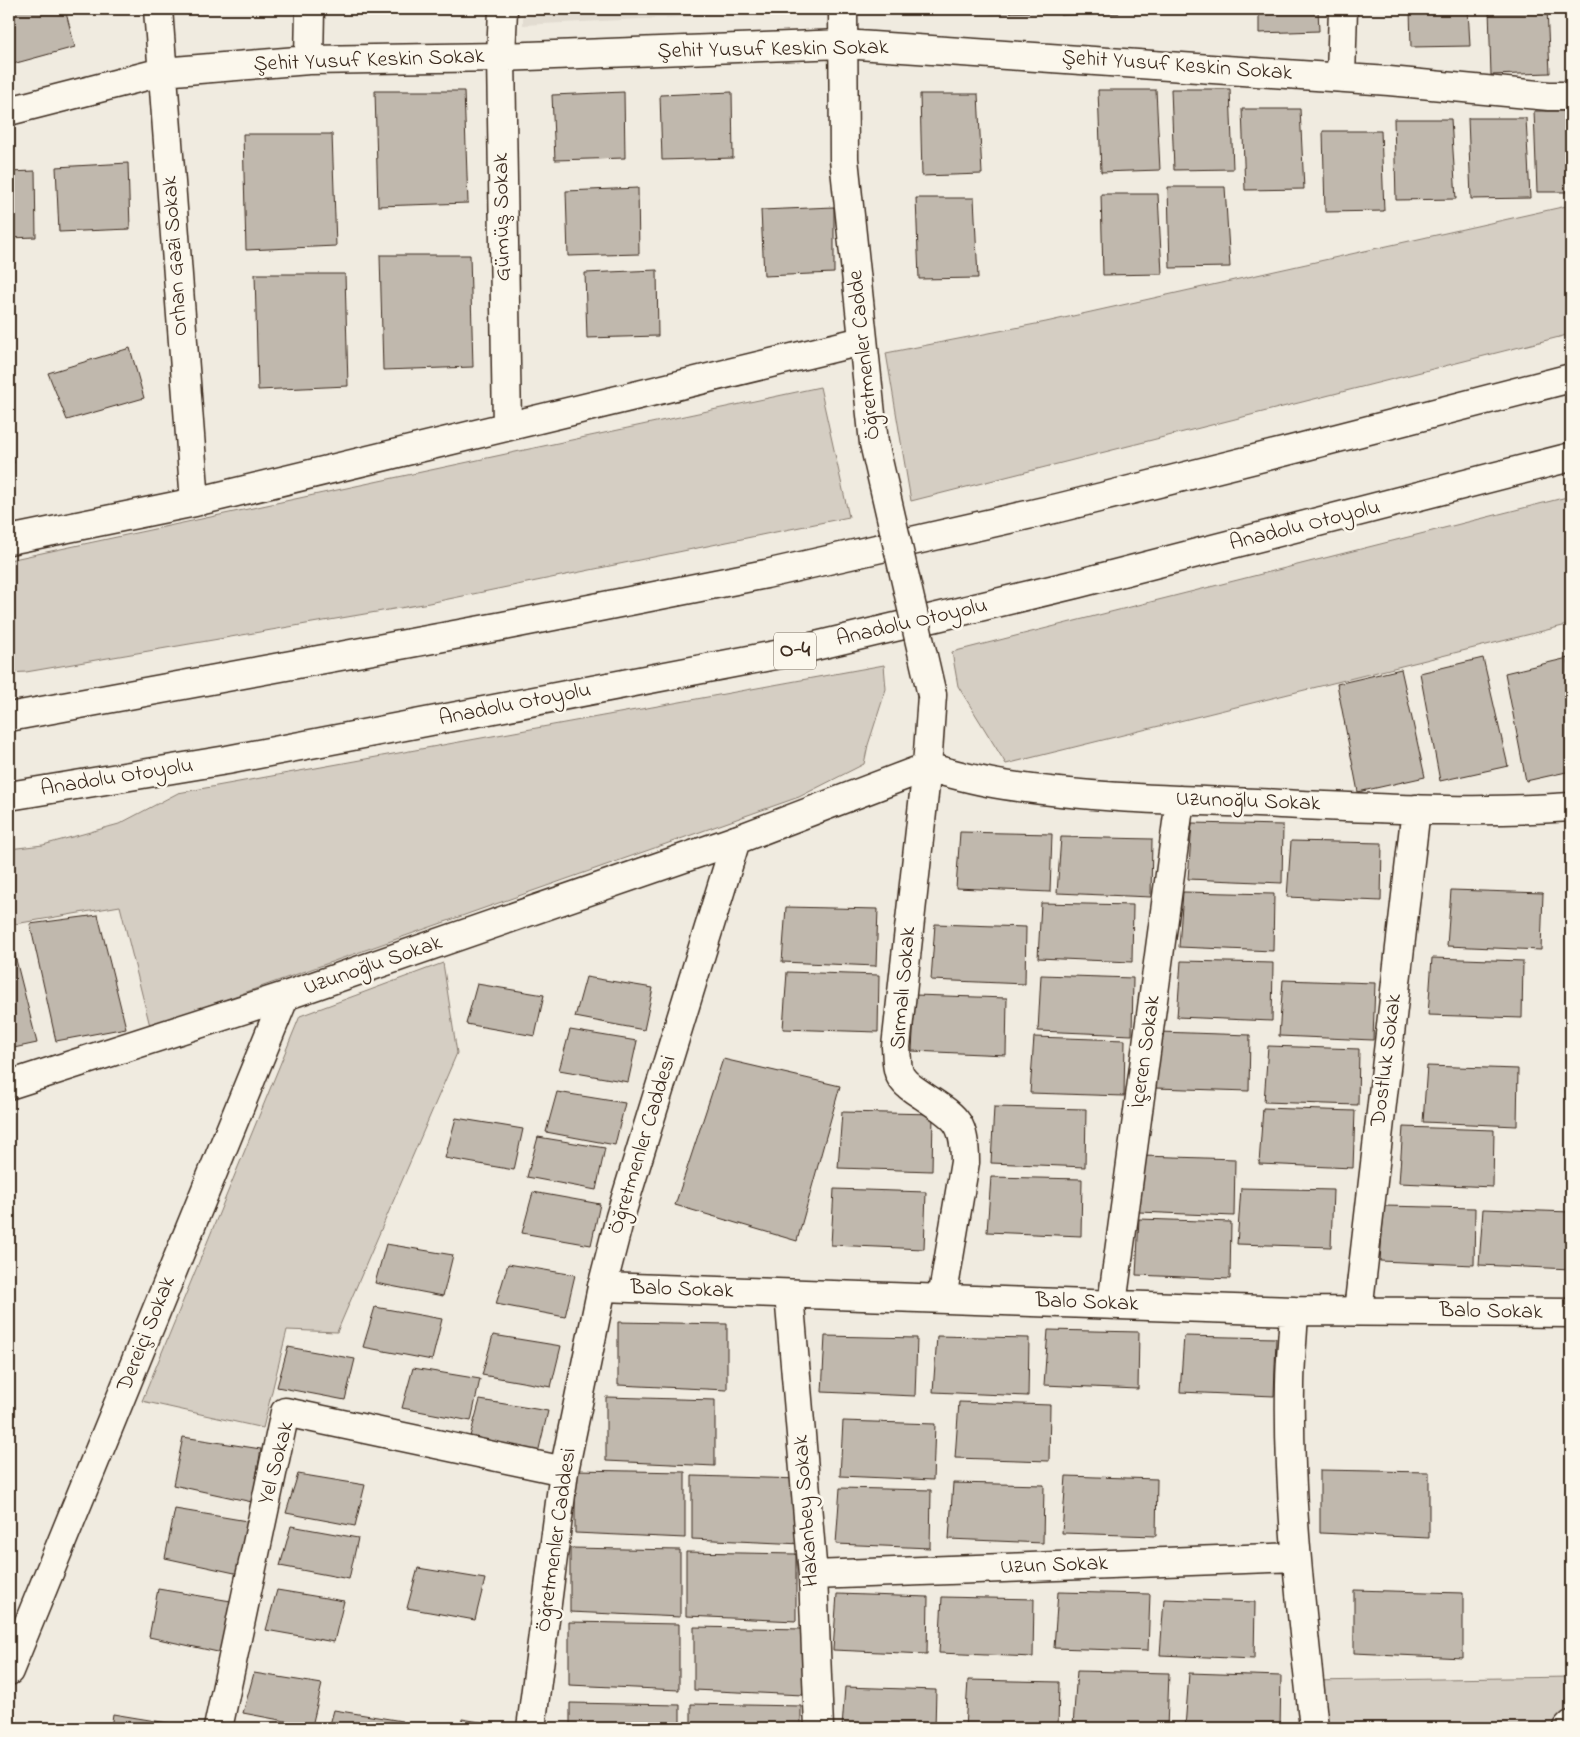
<svg xmlns="http://www.w3.org/2000/svg" width="1580" height="1737" viewBox="0 0 1580 1737" font-family="'Indie Flower',sans-serif">
<style>
.built{fill:#e2dcd1}
.green{fill:#d5cec3;stroke:#887c70}
.building{fill:#c0b8ad;stroke:#3b2a1e}
.lines{fill:none;stroke-linecap:round;stroke-linejoin:round}
.street-casing{stroke:#3b2a1e;stroke-width:31}
.secondary-casing{stroke:#3b2a1e;stroke-width:31}
.highway-casing{stroke:#3b2a1e;stroke-width:31}
.street{stroke:#fbf7ec;stroke-width:28}
.secondary{stroke:#fbf7ec;stroke-width:28}
.highway{stroke:#fbf7ec;stroke-width:28}
.secondary-bridge-casing{stroke:#3b2a1e;stroke-width:31;stroke-linecap:butt}
.secondary-bridge{stroke:#fbf7ec;stroke-width:28}
.labels{text-anchor:middle;dominant-baseline:central;stroke-width:5;stroke-linejoin:round;paint-order:stroke}
.shield{fill:#fbf7ec;stroke:#75685c;stroke-width:1}
.shield-label{font-size:21px;font-weight:bold;fill:#3b2a1e}
.street-label{font-size:22px;fill:#3b2a1e;stroke:#fbf7ec}
</style>
<rect width="100%" height="100%" fill="#f0ebe0"/>
<filter id="ink" filterUnits="userSpaceOnUse"><feTurbulence type="fractalNoise" baseFrequency=".02" numOctaves="2"/><feDisplacementMap in="SourceGraphic" scale="10" xChannelSelector="R" yChannelSelector="G"/><feConvolveMatrix kernelMatrix="1 2 1 2 8 2 1 2 1" color-interpolation-filters="sRGB"/></filter>
<g filter="url(#ink)">
<!-- built -->
<path class="built" d="M 523,9 L 798,9 L 798,11 L 523,25 Z"/>
<!-- green -->
<path class="green" d="M 1571,205 L 1571,334 L 911,501 L 886,353 L 1046,322 Z
M 820,387 L 849,517 L 429,603 L 26,672 L 9,673 L 9,560 Z
M 1571,496 L 1571,624 L 1006,764 L 958,686 L 952,652 Z
M 884,665 L 886,689 L 868,745 L 864,764 L 799,797 L 150,1026 L 120,906 L 9,925 L 9,849 L 43,845 L 119,824 L 178,793 Z
M 443,963 L 457,1053 L 337,1332 L 287,1330 L 263,1428 L 142,1401 L 300,1016 Z
M 1571,1677 L 1571,1725 L 1568,1728 L 1314,1728 L 1309,1681 Z"/>
<!-- building -->
<path class="building" d="M 23,9 L 65,9 L 75,47 L 9,65 L 9,13 Z
M 745,9 L 798,9 L 798,11 Z
M 990,9 L 1049,9 L 1049,12 L 990,13 Z
M 1060,9 L 1119,9 L 1119,13 L 1060,15 Z
M 1132,9 L 1191,9 L 1191,11 L 1132,12 Z
M 1259,9 L 1318,9 L 1319,31 L 1259,33 Z
M 1410,9 L 1468,9 L 1470,46 L 1411,47 Z
M 1489,9 L 1547,9 L 1550,73 L 1491,75 Z
M 1171,89 L 1230,89 L 1233,169 L 1174,170 Z
M 1098,90 L 1156,90 L 1160,170 L 1101,172 Z
M 375,91 L 464,91 L 468,203 L 378,206 Z
M 624,92 L 625,158 L 555,160 L 552,95 Z
M 732,92 L 733,158 L 662,160 L 660,95 Z
M 920,94 L 978,94 L 982,174 L 922,176 Z
M 1242,109 L 1300,109 L 1304,189 L 1245,190 Z
M 1534,111 L 1571,111 L 1571,192 L 1537,192 Z
M 1468,118 L 1526,118 L 1530,198 L 1471,199 Z
M 1394,119 L 1451,119 L 1456,199 L 1396,200 Z
M 1323,131 L 1381,131 L 1384,211 L 1325,212 Z
M 243,134 L 332,134 L 336,246 L 246,250 Z
M 128,163 L 130,229 L 59,232 L 56,167 Z
M 35,171 L 36,237 L 9,238 L 9,172 Z
M 1168,187 L 1225,187 L 1230,267 L 1170,268 Z
M 638,188 L 639,254 L 568,256 L 566,191 Z
M 1101,194 L 1158,194 L 1162,274 L 1103,275 Z
M 916,198 L 974,198 L 978,278 L 919,279 Z
M 834,207 L 834,273 L 764,276 L 761,210 Z
M 380,255 L 470,255 L 473,367 L 383,370 Z
M 657,270 L 658,336 L 587,338 L 585,273 Z
M 255,274 L 345,274 L 348,386 L 258,390 Z
M 130,348 L 144,398 L 67,420 L 48,373 Z
M 9,443 L 14,463 L 9,465 Z
M 1483,658 L 1508,766 L 1440,781 L 1420,673 Z
M 1568,658 L 1571,671 L 1571,771 L 1526,781 L 1505,673 Z
M 1401,669 L 1425,777 L 1358,792 L 1337,684 Z
M 1192,823 L 1283,825 L 1282,883 L 1188,879 Z
M 960,832 L 1052,834 L 1050,892 L 956,888 Z
M 1061,837 L 1152,839 L 1151,897 L 1057,893 Z
M 1291,841 L 1382,843 L 1381,901 L 1287,897 Z
M 1451,890 L 1543,893 L 1541,950 L 1447,946 Z
M 1183,892 L 1274,894 L 1273,951 L 1179,947 Z
M 1041,903 L 1133,905 L 1132,962 L 1038,958 Z
M 786,907 L 878,909 L 876,966 L 782,962 Z
M 98,915 L 126,1028 L 56,1041 L 30,924 Z
M 935,924 L 1026,927 L 1025,984 L 931,980 Z
M 9,932 L 37,1043 L 9,1049 Z
M 1432,958 L 1523,961 L 1522,1018 L 1428,1015 Z
M 1181,961 L 1273,963 L 1272,1021 L 1177,1017 Z
M 787,972 L 879,975 L 878,1032 L 783,1029 Z
M 1041,975 L 1133,978 L 1132,1035 L 1038,1031 Z
M 586,977 L 653,988 L 644,1030 L 575,1017 Z
M 1283,980 L 1375,983 L 1373,1040 L 1279,1036 Z
M 477,984 L 544,995 L 535,1036 L 466,1024 Z
M 915,995 L 1007,998 L 1006,1055 L 912,1051 Z
M 570,1030 L 637,1041 L 628,1082 L 559,1070 Z
M 1159,1032 L 1250,1035 L 1249,1091 L 1155,1088 Z
M 1034,1037 L 1125,1040 L 1124,1096 L 1030,1093 Z
M 1268,1046 L 1359,1049 L 1358,1105 L 1264,1102 Z
M 723,1059 L 840,1086 L 797,1241 L 675,1205 Z
M 1427,1066 L 1518,1069 L 1517,1126 L 1423,1122 Z
M 557,1092 L 625,1103 L 615,1145 L 546,1132 Z
M 994,1107 L 1086,1109 L 1085,1167 L 991,1163 Z
M 1263,1108 L 1355,1111 L 1353,1168 L 1259,1164 Z
M 842,1112 L 933,1114 L 932,1171 L 838,1168 Z
M 456,1118 L 523,1129 L 514,1170 L 445,1158 Z
M 1403,1127 L 1494,1130 L 1493,1187 L 1399,1183 Z
M 538,1137 L 605,1148 L 596,1190 L 527,1177 Z
M 1143,1156 L 1235,1159 L 1234,1216 L 1139,1212 Z
M 991,1177 L 1082,1179 L 1081,1236 L 987,1232 Z
M 1241,1188 L 1333,1190 L 1331,1247 L 1237,1244 Z
M 834,1189 L 926,1192 L 924,1249 L 831,1245 Z
M 533,1192 L 600,1204 L 591,1245 L 522,1233 Z
M 1384,1206 L 1475,1208 L 1474,1265 L 1380,1261 Z
M 1483,1209 L 1571,1212 L 1571,1269 L 1479,1265 Z
M 1139,1219 L 1231,1222 L 1230,1279 L 1136,1275 Z
M 386,1244 L 453,1255 L 443,1296 L 375,1283 Z
M 508,1264 L 575,1275 L 565,1317 L 496,1304 Z
M 375,1307 L 442,1319 L 432,1360 L 363,1347 Z
M 618,1322 L 727,1324 L 727,1390 L 618,1385 Z
M 1048,1330 L 1139,1332 L 1138,1389 L 1044,1385 Z
M 493,1335 L 561,1346 L 551,1387 L 482,1375 Z
M 825,1336 L 917,1338 L 915,1396 L 822,1392 Z
M 937,1336 L 1029,1338 L 1028,1396 L 933,1392 Z
M 1184,1336 L 1276,1338 L 1274,1396 L 1180,1392 Z
M 288,1347 L 355,1359 L 345,1400 L 277,1387 Z
M 413,1368 L 480,1379 L 471,1421 L 402,1408 Z
M 606,1397 L 715,1400 L 715,1466 L 606,1461 Z
M 480,1400 L 548,1411 L 538,1453 L 469,1440 Z
M 959,1402 L 1050,1405 L 1049,1461 L 955,1458 Z
M 843,1421 L 935,1424 L 933,1480 L 840,1476 Z
M 183,1437 L 261,1449 L 252,1502 L 173,1485 Z
M 575,1470 L 685,1472 L 685,1538 L 575,1533 Z
M 1320,1470 L 1429,1472 L 1429,1538 L 1320,1533 Z
M 298,1474 L 365,1485 L 355,1526 L 286,1513 Z
M 692,1476 L 802,1479 L 802,1544 L 692,1539 Z
M 1066,1476 L 1157,1479 L 1156,1536 L 1062,1533 Z
M 953,1483 L 1044,1485 L 1043,1543 L 949,1539 Z
M 840,1488 L 931,1490 L 930,1548 L 836,1544 Z
M 175,1509 L 253,1522 L 244,1575 L 165,1558 Z
M 291,1526 L 358,1538 L 349,1579 L 280,1566 Z
M 570,1548 L 680,1550 L 680,1617 L 570,1612 Z
M 686,1552 L 796,1554 L 796,1621 L 686,1616 Z
M 418,1568 L 485,1579 L 475,1620 L 407,1608 Z
M 158,1589 L 237,1602 L 227,1654 L 149,1637 Z
M 277,1590 L 344,1601 L 334,1642 L 266,1630 Z
M 1354,1590 L 1463,1593 L 1463,1658 L 1354,1653 Z
M 1058,1592 L 1150,1594 L 1148,1651 L 1054,1648 Z
M 837,1594 L 928,1597 L 927,1654 L 833,1650 Z
M 942,1597 L 1034,1599 L 1033,1657 L 939,1653 Z
M 1164,1599 L 1255,1602 L 1254,1659 L 1160,1655 Z
M 569,1622 L 679,1624 L 679,1690 L 569,1685 Z
M 694,1627 L 803,1629 L 803,1695 L 694,1690 Z
M 1077,1671 L 1169,1673 L 1167,1728 L 1073,1726 Z
M 254,1673 L 322,1684 L 312,1726 L 243,1713 Z
M 1189,1673 L 1281,1676 L 1280,1728 L 1185,1728 Z
M 968,1680 L 1059,1682 L 1058,1728 L 965,1728 Z
M 845,1687 L 936,1690 L 935,1728 L 842,1728 Z
M 570,1703 L 680,1705 L 680,1728 L 570,1728 Z
M 691,1704 L 801,1706 L 801,1728 L 691,1728 Z
M 334,1710 L 402,1721 L 400,1728 L 329,1728 Z
M 113,1714 L 192,1727 L 111,1728 Z
M 462,1719 L 516,1728 L 460,1728 Z"/>
<g class="lines">
<defs>
<path id="street" d="M 158,9 L 195,502
M 503,9 L 501,57 L 507,426
M 309,60 L 310,9
M 1341,77 L 1343,9
M 9,111 L 162,72 L 309,60 L 501,57 L 843,44 L 1389,81 L 1549,96 L 1571,96
M 9,540 L 195,502 L 862,341
M 9,1085 L 285,996 L 736,840
M 602,1287 L 1294,1311 L 1571,1313
M 789,1294 L 813,1575 L 819,1728
M 942,1299 L 965,1162 C 965,1119 954,1117 922,1095 C 914,1090 906,1085 901,1077 C 896,1069 897,1056 896,1047 L 927,767 C 952,774 978,781 1004,785 C 1095,799 1188,800 1280,804 C 1377,808 1474,814 1571,807
M 1112,1304 L 1180,800
M 1294,1311 C 1293,1336 1290,1362 1290,1387 C 1288,1501 1302,1615 1314,1728
M 1358,1311 L 1416,809
M 813,1575 L 1296,1557
M 9,1671 L 285,996
M 218,1728 L 285,1412 L 564,1471
M 1568,1728 L 1571,1725"/>
<path id="secondary" d="M 843,9 L 844,159 L 874,443
M 531,1728 L 564,1471 L 602,1287 L 620,1217 L 736,840 L 927,767 L 932,695"/>
<path id="highway" d="M 9,717 L 503,626 L 766,574 L 1058,508 L 1295,449 L 1571,378
M 9,796 L 227,760 L 786,653 L 1076,584 L 1571,457"/>
</defs>
<!-- street casing -->
<use href="#street" class="street-casing"/>
<!-- secondary casing -->
<use href="#secondary" class="secondary-casing"/>
<!-- highway casing -->
<use href="#highway" class="highway-casing"/>
<!-- street -->
<use href="#street" class="street"/>
<!-- secondary -->
<use href="#secondary" class="secondary"/>
<!-- highway -->
<use href="#highway" class="highway"/>
<defs>
<path id="secondary-bridge" d="M 874,443 L 932,695"/>
</defs>
<!-- secondary-bridge casing -->
<use href="#secondary-bridge" class="secondary-bridge-casing"/>
<!-- secondary-bridge -->
<use href="#secondary-bridge" class="secondary-bridge"/>
</g>
</g>
<g class="labels">
<!-- shield labels -->
<rect class="shield" x="774" y="632.5" width="42" height="37" rx="4"/>
<g class="shield-label">
<text x="795" y="651">O-4</text>
</g>
<!-- street labels -->
<g class="street-label">
<text transform="translate(773 50) rotate(-1)">Şehit Yusuf Keskin Sokak</text>
<text transform="translate(369 61) rotate(-2)">Şehit Yusuf Keskin Sokak</text>
<text transform="translate(1177 66) rotate(4)">Şehit Yusuf Keskin Sokak</text>
<text transform="translate(503 217) rotate(-91)">Gümüş Sokak</text>
<text transform="translate(176 256) rotate(-94)">Orhan Gazi Sokak</text>
<text transform="translate(865 355) rotate(-96)">Öğretmenler Cadde</text>
<text transform="translate(1305 526) rotate(-14)">Anadolu Otoyolu</text>
<text transform="translate(912 623) rotate(-13)">Anadolu Otoyolu</text>
<text transform="translate(515 705) rotate(-11)">Anadolu Otoyolu</text>
<text transform="translate(117 778) rotate(-9)">Anadolu Otoyolu</text>
<text transform="translate(1248 802) rotate(2)">Uzunoğlu Sokak</text>
<text transform="translate(373 966) rotate(-19)">Uzunoğlu Sokak</text>
<text transform="translate(904 988) rotate(-85)">Sırmalı Sokak</text>
<text transform="translate(1146 1052) rotate(-82)">İçeren Sokak</text>
<text transform="translate(1387 1060) rotate(-83)">Dostluk Sokak</text>
<text transform="translate(643 1145) rotate(-73)">Öğretmenler Caddesi</text>
<text transform="translate(682 1290) rotate(2)">Balo Sokak</text>
<text transform="translate(1087 1303) rotate(2)">Balo Sokak</text>
<text transform="translate(1491 1312) rotate(1)">Balo Sokak</text>
<text transform="translate(147 1334) rotate(-68)">Dereiçi Sokak</text>
<text transform="translate(277 1463) rotate(-75)">Yel Sokak</text>
<text transform="translate(807 1511) rotate(-94)">Hakanbey Sokak</text>
<text transform="translate(557 1540) rotate(-82)">Öğretmenler Caddesi</text>
<text transform="translate(1054 1566) rotate(-2)">Uzun Sokak</text>
</g>
</g>
<!-- margin -->
<rect width="1580" height="1737" fill="none" stroke="#fbf7ec" stroke-width="30"/>
<rect x="15" y="15" width="1550" height="1707" fill="none" stroke="#3b2a1e" stroke-width="2" filter="url(#ink)"/>
</svg>
